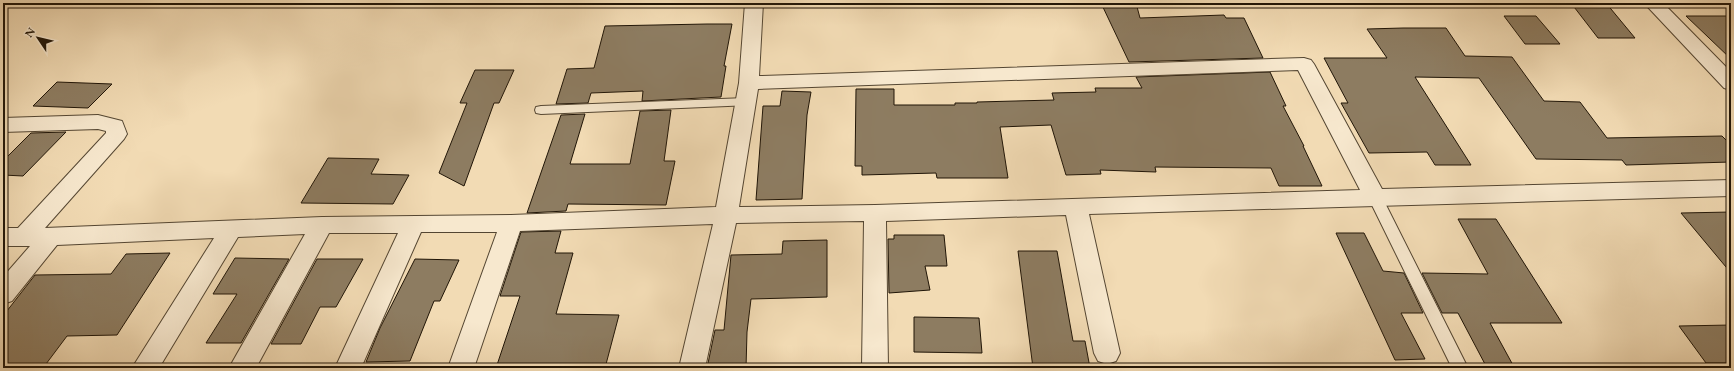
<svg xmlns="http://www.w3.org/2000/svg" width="1734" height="371" viewBox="0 0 1734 371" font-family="'EB Garamond',serif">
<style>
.building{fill:#8d7c61;stroke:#201507}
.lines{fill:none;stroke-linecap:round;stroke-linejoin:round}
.service-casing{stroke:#544632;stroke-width:2}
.minor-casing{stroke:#544632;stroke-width:2}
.service{fill:#f7e8ce;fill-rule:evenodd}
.minor{fill:#f7e8ce;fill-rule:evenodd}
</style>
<rect width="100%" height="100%" fill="#f2dbb4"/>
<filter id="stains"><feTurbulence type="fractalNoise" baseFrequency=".005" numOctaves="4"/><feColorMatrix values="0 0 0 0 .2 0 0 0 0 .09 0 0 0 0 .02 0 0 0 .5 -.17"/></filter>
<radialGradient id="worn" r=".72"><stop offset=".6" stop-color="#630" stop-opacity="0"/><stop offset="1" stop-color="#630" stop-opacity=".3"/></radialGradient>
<!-- building -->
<path class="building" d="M 1101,3 L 1136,3 L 1140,18 L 1224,15 L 1226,18 L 1244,18 L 1263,58 L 1129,62 Z
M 1571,3 L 1606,3 L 1635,38 L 1598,38 Z
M 1504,16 L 1536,16 L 1560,44 L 1525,44 Z
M 1686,16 L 1731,16 L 1731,59 Z
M 707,24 L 732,24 L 724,66 L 726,66 L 721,97 L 642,101 L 643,91 L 591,93 L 588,103 L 556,104 L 567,69 L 594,68 L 605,26 Z
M 1403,28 L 1446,28 L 1465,56 L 1512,57 L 1544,101 L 1580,102 L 1607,138 L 1722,136 L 1731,145 L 1731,162 L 1626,165 L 1622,160 L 1536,159 L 1479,78 L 1415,77 L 1471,165 L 1435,165 L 1427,152 L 1369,153 L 1341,103 L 1348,103 L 1324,58 L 1387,58 L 1367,29 Z
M 475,70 L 514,70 L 499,103 L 494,103 L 464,186 L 439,173 L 467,103 L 460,103 Z
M 1270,72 L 1286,106 L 1283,106 L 1304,146 L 1303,146 L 1322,186 L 1279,186 L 1271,168 L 1155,167 L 1156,172 L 1100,170 L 1101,174 L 1066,175 L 1051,125 L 1000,127 L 1008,178 L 937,178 L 936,173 L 862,175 L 862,166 L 855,166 L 856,89 L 894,89 L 894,105 L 955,105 L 955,103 L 977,103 L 977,102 L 1054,100 L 1052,93 L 1096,92 L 1095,88 L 1142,88 L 1136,77 Z
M 57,82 L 112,84 L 88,108 L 33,106 Z
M 782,91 L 811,92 L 807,115 L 802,199 L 756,200 L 763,106 L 780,106 Z
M 671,110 L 664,161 L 675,161 L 666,205 L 568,204 L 566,211 L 527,213 L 561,115 L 585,114 L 570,164 L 630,164 L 640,111 Z
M 66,132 L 23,176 L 3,175 L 3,161 L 31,133 Z
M 328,158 L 379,159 L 371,174 L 409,175 L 393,204 L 301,203 Z
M 1731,212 L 1731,273 L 1681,213 Z
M 1458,219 L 1496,219 L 1562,323 L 1490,323 L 1514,367 L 1486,366 L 1458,313 L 1442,313 L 1422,273 L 1488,274 Z
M 561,231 L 555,253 L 573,253 L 556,314 L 619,315 L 605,368 L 496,368 L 520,296 L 500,296 L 521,232 Z
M 1336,233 L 1364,233 L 1383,271 L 1404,273 L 1423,313 L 1401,313 L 1425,359 L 1395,360 Z
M 894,235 L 944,235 L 947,266 L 925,266 L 930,290 L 889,293 L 888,239 L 894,239 Z
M 827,240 L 827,297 L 751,299 L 747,332 L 746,368 L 707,368 L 715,330 L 724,330 L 731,255 L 782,254 L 783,241 Z
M 1018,251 L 1057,251 L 1073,341 L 1085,341 L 1090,368 L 1033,368 Z
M 170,253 L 117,335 L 67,336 L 43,368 L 3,368 L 3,316 L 35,275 L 111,274 L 126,254 Z
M 235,258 L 289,259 L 241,343 L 206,343 L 237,294 L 213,294 Z
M 317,259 L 363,259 L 336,307 L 320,307 L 301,344 L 271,344 Z
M 415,259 L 459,260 L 440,301 L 434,301 L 410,361 L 366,362 L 380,328 Z
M 914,317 L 979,318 L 982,353 L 914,352 Z
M 1731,325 L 1731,363 L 1706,363 L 1679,326 Z"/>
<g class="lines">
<defs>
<path id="service" d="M 746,98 L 751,99 L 752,102 L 751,105 L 541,114 L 536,113 L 535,110 L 536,107 L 541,106 Z
M 1375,192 L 1380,193 L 1382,197 L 1468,368 L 1452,368 L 1368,197 L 1370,193 Z"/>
<path id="minor" d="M 745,3 L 763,3 L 759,76 L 1304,58 L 1311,60 L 1314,64 L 1382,189 L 1731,180 L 1731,196 L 1089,214 L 1120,353 L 1116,361 L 1107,364 L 1098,361 L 1094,353 L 1066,215 L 886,221 L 888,368 L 862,368 L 864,221 L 736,223 L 705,368 L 679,368 L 713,224 L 520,231 L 474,368 L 448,368 L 497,232 L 421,232 L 361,368 L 335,368 L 398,233 L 329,233 L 256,368 L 229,368 L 305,234 L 238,237 L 159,368 L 132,368 L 214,238 L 57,245 L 12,301 L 3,304 L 3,277 L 30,246 L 3,246 L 3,228 L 18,228 L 106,133 L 106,131 L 98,129 L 3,132 L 3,118 L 98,115 L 122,121 L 127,134 L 124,139 L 45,228 L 322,217 L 511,215 L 716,207 L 739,83 ZM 1298,70 L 1360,190 L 875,205 L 739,207 L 758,89 Z
M 1644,3 L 1663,3 L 1731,72 L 1731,90 L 1724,88 Z"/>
</defs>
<!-- service casing -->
<use href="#service" class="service-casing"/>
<!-- minor casing -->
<use href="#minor" class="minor-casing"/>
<!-- service -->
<use href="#service" class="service"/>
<!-- minor -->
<use href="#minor" class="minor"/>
</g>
<!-- margin -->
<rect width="1734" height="371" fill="none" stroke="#f2dbb4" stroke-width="16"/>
<rect x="4" y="4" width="1726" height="363" fill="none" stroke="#201507" stroke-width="2"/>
<rect x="8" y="8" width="1718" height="355" fill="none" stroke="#201507"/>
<!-- north arrow -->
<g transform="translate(38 38) rotate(305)" stroke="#f7e8ce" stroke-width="3" paint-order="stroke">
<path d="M0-3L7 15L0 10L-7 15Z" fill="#201507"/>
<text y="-6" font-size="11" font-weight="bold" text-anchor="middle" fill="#201507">N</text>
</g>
<rect width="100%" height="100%" filter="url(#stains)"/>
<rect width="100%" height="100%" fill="url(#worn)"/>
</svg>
